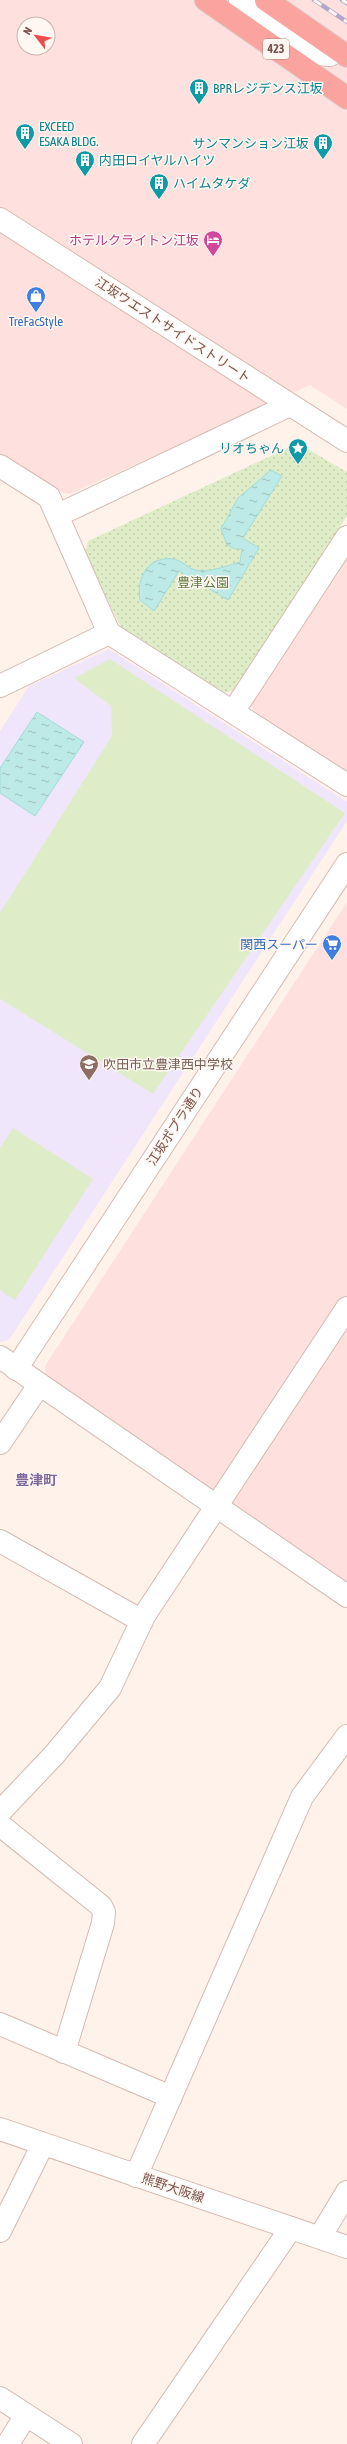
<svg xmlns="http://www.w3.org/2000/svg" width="347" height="2444" viewBox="0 0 347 2444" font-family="'Asap Condensed','Noto Sans JP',sans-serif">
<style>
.commercial{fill:#fee1de;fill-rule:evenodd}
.education{fill:#efe6fb}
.grass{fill:url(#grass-dots)}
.pitch{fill:#deedc7}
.water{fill:url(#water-ripples);stroke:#a2dcd9}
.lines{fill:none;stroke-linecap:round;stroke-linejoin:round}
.street-casing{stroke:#d4b9b1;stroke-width:24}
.secondary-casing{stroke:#d9bab1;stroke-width:24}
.highway-casing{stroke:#dacfcd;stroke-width:24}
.street{stroke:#fff;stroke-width:22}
.secondary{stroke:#fff;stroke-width:22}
.highway{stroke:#faa39f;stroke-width:22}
.rail-casing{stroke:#b2a6ca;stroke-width:4.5}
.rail{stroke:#fff7f2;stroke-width:3;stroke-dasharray:9;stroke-linecap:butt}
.labels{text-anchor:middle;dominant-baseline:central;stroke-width:3;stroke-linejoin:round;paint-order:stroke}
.shield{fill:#fff7f2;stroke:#a3847d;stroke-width:1}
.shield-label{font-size:12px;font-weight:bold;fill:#7b524b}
.culture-label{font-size:13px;fill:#0d838f;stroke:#fff7f2;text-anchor:start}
.hotel-label{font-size:13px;fill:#b23c85;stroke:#fff7f2;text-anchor:end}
.shop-label{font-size:13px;fill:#366cbe;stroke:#fff7f2}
.street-label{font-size:13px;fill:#7b524b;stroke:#fff7f2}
.park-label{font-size:13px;fill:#5e7b3f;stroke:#fff7f2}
.education-label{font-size:13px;fill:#785e54;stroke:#fff7f2;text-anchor:start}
.neighbourhood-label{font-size:14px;font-weight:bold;fill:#80679e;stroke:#fff7f2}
</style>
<defs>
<pattern id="grass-dots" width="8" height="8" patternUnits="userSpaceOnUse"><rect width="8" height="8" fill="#deedc7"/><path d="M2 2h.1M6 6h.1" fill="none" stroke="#c2cdac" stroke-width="1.8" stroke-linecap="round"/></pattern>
<pattern id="water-ripples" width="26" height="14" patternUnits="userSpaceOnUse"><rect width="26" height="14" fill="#bde9e6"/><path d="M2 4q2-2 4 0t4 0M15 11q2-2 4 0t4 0" fill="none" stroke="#9fbfbc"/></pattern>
</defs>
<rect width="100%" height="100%" fill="#fef2ea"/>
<!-- commercial -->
<path class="commercial" d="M 0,0 L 347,0 L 347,409 L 310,385 L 70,494 L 56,491 L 0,455 ZM 24,24 L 48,24 L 48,48 L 24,48 Z
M 347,556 L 347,775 L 256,719 L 251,705 Z
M 347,902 L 347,1590 L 46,1379 L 45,1366 Z"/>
<!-- education -->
<path class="education" d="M 109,649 L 347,802 L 347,821 L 9,1340 L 0,1342 L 0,731 L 29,686 Z"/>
<!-- grass -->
<path class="grass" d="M 290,447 L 304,447 L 347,472 L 347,516 L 236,690 L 219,694 L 123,631 L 85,556 L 88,541 Z"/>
<!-- pitch -->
<path class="pitch" d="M 110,659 L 345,813 L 153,1094 L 0,999 L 0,913 L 112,736 L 111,706 L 74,678 Z
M 13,1128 L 93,1179 L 15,1300 L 0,1290 L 0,1148 Z"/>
<!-- water -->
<path class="water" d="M 271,470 L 282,476 L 243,538 L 259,548 L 228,600 L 179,571 L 154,611 L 140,600 C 136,578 148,555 174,559 C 181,560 188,568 195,570 C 210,573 226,566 240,562 L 242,549 L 235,549 L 227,545 L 221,529 L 238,498 Z
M 37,712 L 84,742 L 35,816 L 0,793 L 0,768 Z"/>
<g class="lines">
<defs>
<path id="street" d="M 240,0 L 318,54 L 330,55
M 0,466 L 49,497 L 109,633 L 347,785
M 58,515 L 290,405
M 0,686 L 109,633
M 233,712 L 347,537
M 0,1357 L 347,1596
M 0,1443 L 39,1385
M 0,1541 L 142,1621
M 0,1812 L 54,1755 L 110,1688 L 144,1616 L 347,1308
M 0,1825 L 101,1906 L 104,1912 L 103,1923 L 64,2052
M 0,2024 L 171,2097
M 136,2176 L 302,1797 L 347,1736
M 0,2231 L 43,2144
M 320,2237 L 347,2192
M 0,2398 L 71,2444
M 8,2444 L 26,2415
M 143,2444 L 291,2228"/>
<path id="secondary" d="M 0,219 L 347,441
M 16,1369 L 347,864
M 0,2129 L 347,2247"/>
<path id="highway" d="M 206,0 L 347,98
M 266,0 L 347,56"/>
</defs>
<!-- street casing -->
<use href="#street" class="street-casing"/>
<!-- secondary casing -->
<use href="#secondary" class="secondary-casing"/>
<!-- highway casing -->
<use href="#highway" class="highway-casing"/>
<!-- street -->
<use href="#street" class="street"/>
<!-- secondary -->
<use href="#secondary" class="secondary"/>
<!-- highway -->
<use href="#highway" class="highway"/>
<defs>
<path id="rail" d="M 314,0 L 347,22
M 342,0 L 347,3"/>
</defs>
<!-- rail casing -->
<use href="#rail" class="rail-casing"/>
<!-- rail -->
<use href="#rail" class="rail"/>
</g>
<!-- icons -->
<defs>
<symbol id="building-pin" viewBox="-11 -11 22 30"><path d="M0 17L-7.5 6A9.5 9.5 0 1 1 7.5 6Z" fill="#0f9aa8" stroke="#fff7f2"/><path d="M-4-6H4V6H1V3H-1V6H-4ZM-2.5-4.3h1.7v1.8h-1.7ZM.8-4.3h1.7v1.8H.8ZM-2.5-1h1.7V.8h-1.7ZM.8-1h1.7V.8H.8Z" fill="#fff"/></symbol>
<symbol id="hotel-pin" viewBox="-11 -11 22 30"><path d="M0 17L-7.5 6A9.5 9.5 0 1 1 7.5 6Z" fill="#d1479c" stroke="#fff7f2"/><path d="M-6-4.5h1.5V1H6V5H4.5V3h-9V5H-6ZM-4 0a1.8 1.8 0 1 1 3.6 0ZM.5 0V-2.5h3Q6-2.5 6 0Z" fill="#fff"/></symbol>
<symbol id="shop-pin" viewBox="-11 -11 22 30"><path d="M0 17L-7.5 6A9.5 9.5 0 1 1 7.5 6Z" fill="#3f7fe0" stroke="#fff7f2"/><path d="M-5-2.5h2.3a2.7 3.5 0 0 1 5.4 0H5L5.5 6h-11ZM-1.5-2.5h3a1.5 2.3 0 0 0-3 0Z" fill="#fff"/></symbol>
<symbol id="sight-pin" viewBox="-11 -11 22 30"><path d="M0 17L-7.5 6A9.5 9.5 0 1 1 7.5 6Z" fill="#0f9aa8" stroke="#fff7f2"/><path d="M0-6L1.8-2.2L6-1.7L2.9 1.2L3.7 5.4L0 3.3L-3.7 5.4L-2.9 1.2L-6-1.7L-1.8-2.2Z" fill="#fff"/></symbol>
<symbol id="supermarket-pin" viewBox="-11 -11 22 30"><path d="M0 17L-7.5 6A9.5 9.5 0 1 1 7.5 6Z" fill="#3f7fe0" stroke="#fff7f2"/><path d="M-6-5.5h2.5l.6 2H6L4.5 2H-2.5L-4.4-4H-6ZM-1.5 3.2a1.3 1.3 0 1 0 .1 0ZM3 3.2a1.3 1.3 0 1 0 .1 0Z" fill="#fff"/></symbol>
<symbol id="school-pin" viewBox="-11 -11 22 30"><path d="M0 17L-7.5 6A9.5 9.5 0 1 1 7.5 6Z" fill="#8d6e63" stroke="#fff7f2"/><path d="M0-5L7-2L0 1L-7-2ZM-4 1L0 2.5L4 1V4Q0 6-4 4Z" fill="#fff"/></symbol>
</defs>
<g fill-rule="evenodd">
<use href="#building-pin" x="188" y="77" width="22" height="30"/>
<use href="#building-pin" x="14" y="122" width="22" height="30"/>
<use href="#building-pin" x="312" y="132" width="22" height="30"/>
<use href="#building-pin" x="74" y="149" width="22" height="30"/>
<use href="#building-pin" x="148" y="172" width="22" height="30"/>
<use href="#hotel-pin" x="202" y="229" width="22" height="30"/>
<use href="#shop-pin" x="25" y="285" width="22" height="30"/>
<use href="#sight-pin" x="287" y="437" width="22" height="30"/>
<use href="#supermarket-pin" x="321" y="933" width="22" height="30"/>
<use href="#school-pin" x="78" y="1053" width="22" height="30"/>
</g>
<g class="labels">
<!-- shield labels -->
<rect class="shield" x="263" y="39" width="26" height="20" rx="3"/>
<g class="shield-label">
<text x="276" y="49">423</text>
</g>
<!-- culture labels -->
<g class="culture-label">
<text x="213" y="88">BPRレジデンス江坂</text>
<text x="39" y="126">EXCEED<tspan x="39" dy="15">ESAKA BLDG.</tspan></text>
<text x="309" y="143" text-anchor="end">サンマンション江坂</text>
<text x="99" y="160">内田ロイヤルハイツ</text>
<text x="173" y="183">ハイムタケダ</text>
<text x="284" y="448" text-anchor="end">リオちゃん</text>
</g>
<!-- hotel labels -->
<g class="hotel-label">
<text x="199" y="240">ホテルクライトン江坂</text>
</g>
<!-- shop labels -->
<g class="shop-label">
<text x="36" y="321">TreFacStyle</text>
<text x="318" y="944" text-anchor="end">関西スーパー</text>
</g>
<!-- street labels -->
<g class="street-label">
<text transform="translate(173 330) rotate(33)">江坂ウエストサイドストリート</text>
<text transform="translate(175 1126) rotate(-57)">江坂ポプラ通り</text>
<text transform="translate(173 2188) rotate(19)">熊野大阪線</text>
</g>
<!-- park labels -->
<g class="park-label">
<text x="203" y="582">豊津公園</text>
</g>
<!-- education labels -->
<g class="education-label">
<text x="103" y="1064">吹田市立豊津西中学校</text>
</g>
<!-- neighbourhood labels -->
<g class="neighbourhood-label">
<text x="36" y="1480">豊津町</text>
</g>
</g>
<!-- north arrow -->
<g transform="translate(36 36) rotate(301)"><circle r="19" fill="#fff7f2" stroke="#cab5af"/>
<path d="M0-3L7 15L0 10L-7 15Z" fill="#ed4c4a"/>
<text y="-6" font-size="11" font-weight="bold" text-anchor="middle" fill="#7b524b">N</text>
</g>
</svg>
